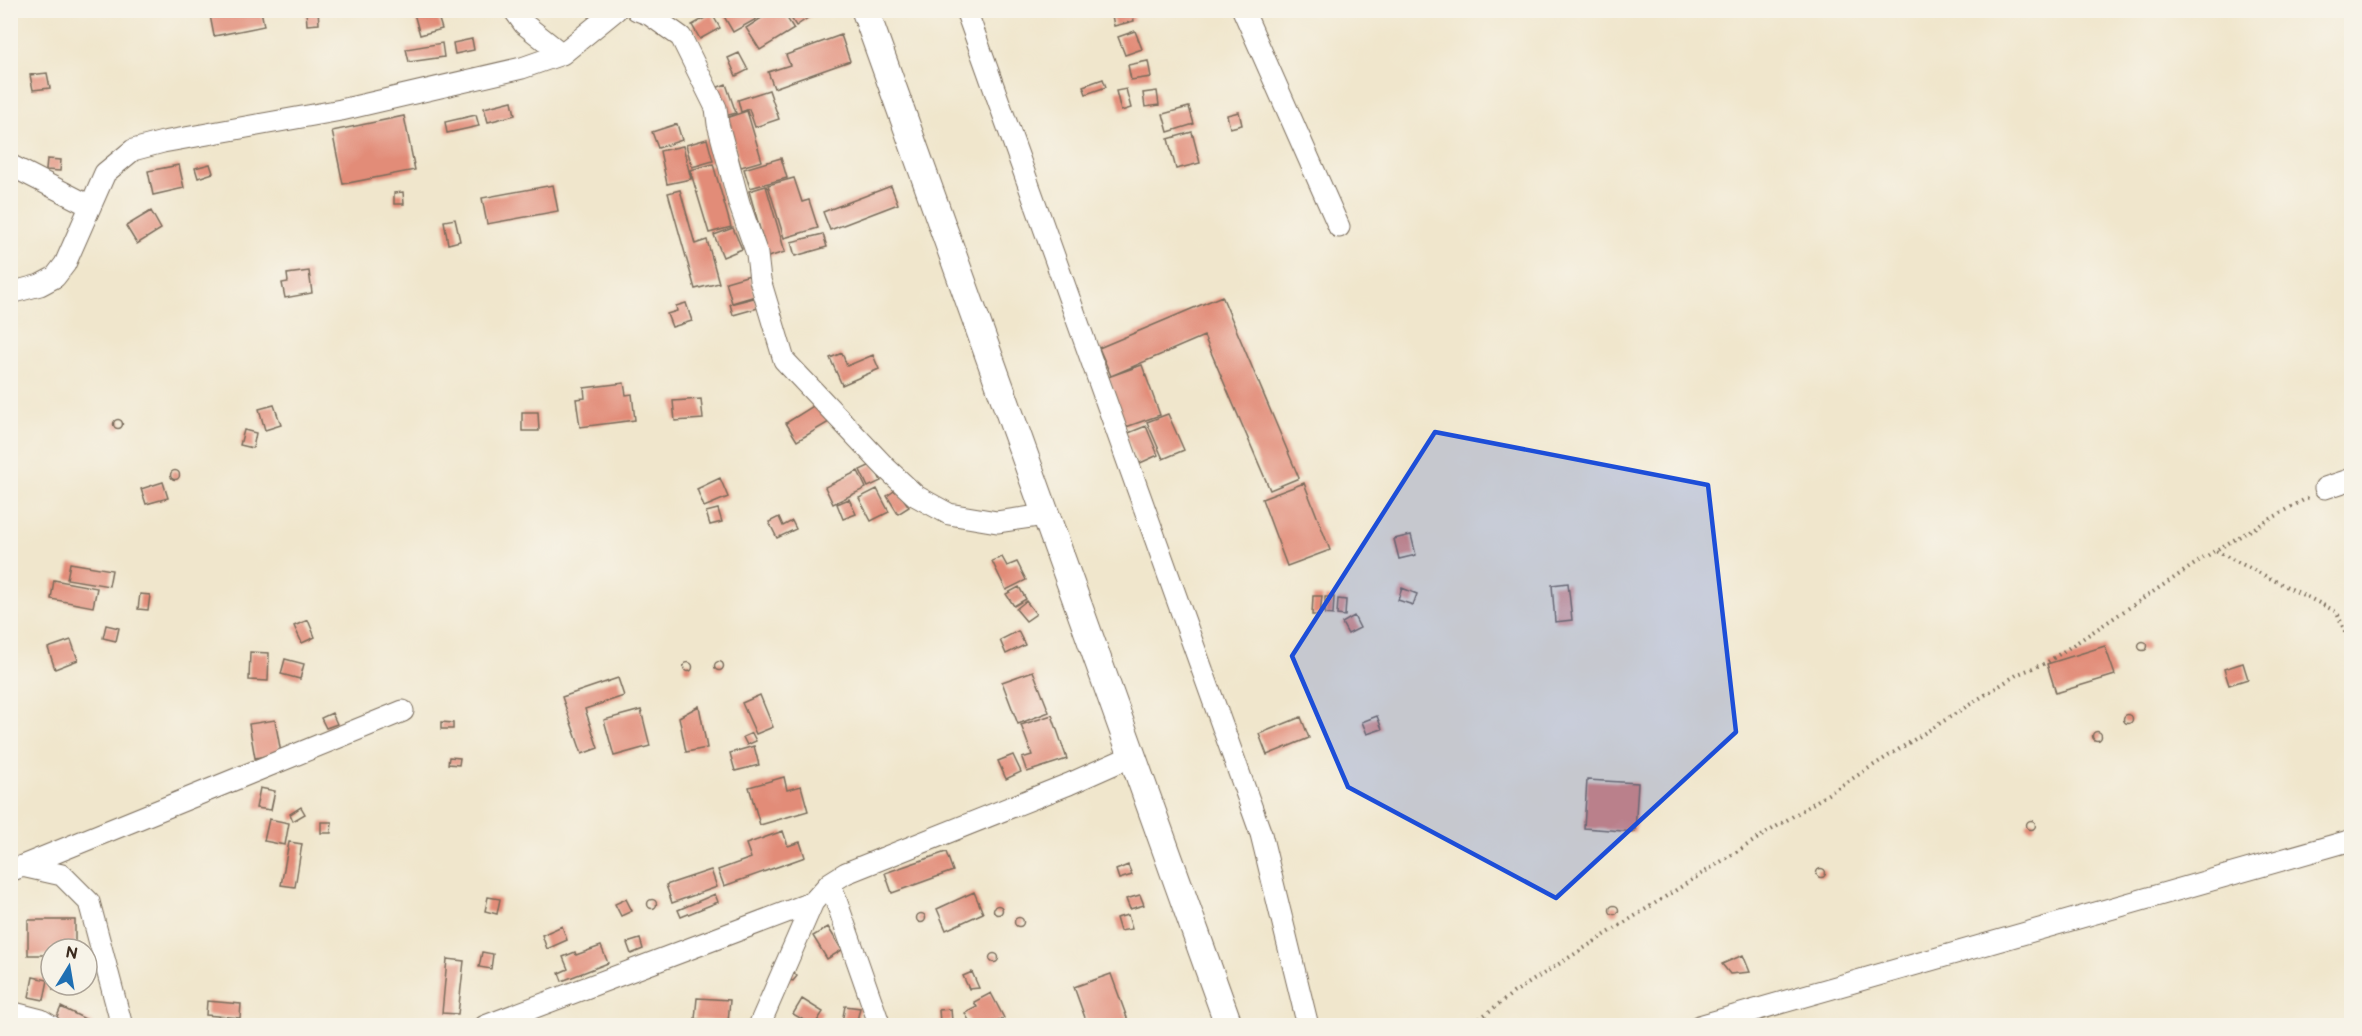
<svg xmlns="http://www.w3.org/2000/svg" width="2362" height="1036" viewBox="0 0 2362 1036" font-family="'Balsamiq Sans',sans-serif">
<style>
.building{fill:#e28c78}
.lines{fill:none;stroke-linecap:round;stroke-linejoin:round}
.minor-casing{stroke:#7a6c5b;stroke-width:23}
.major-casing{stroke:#7a6c5b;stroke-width:29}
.path{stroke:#7a6c5b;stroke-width:4;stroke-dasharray:1.5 4.5;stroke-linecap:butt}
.minor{stroke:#fff;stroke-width:21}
.major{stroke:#fff;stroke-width:27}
.marked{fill:#1d4ed8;fill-opacity:0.2;stroke:#1d4ed8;stroke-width:4.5;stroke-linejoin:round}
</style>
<rect width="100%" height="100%" fill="#f7f3e8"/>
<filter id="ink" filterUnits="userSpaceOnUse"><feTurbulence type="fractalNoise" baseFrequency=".0167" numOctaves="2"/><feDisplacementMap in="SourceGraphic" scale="12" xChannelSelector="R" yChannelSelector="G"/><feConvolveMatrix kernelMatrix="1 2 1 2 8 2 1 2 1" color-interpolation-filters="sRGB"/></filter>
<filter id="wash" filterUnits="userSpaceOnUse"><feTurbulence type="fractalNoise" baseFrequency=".008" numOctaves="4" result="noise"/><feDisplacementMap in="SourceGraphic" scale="24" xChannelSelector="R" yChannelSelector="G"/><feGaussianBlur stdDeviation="1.35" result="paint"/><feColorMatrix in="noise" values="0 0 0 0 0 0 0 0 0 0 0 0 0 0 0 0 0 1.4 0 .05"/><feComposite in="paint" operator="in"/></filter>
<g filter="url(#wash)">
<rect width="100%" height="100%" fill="#f0e6cc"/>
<g id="blocks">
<!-- building -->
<path class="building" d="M 209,10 L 261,10 L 264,26 L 214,36 Z
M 306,10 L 318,10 L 319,24 L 307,25 Z
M 413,10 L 436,10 L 442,29 L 420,35 Z
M 727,10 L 754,10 L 758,18 L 733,32 L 722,13 Z
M 774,10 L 782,10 L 794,29 L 760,50 L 746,28 Z
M 786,10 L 813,10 L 815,13 L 796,26 Z
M 1111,10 L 1132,10 L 1134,21 L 1114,26 Z
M 712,14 L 720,28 L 700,39 L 692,25 Z
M 1135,31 L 1142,49 L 1125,55 L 1118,37 Z
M 841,35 L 850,61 L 774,88 L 768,72 L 790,65 L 786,55 Z
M 472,39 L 474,50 L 455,54 L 453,43 Z
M 442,43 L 444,57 L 409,62 L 406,49 Z
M 739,53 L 748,70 L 736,76 L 728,58 Z
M 1148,61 L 1151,77 L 1131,80 L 1128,65 Z
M 47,73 L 50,88 L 33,90 L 30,75 Z
M 1103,79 L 1106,87 L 1086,94 L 1083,86 Z
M 726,84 L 736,113 L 725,116 L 716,88 Z
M 1126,89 L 1131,108 L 1121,111 L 1116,91 Z
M 769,90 L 779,119 L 755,127 L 749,109 L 741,112 L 738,100 Z
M 1157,91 L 1159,105 L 1145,107 L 1143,93 Z
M 512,101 L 515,115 L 488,122 L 484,108 Z
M 1189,107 L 1194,124 L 1168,132 L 1163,114 Z
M 747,111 L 762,161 L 741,167 L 726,118 Z
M 1239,112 L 1242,125 L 1230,128 L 1227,115 Z
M 476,115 L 479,126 L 447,133 L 445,122 Z
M 404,116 L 415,170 L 343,184 L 332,131 Z
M 677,124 L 682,140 L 658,148 L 652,132 Z
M 1192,132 L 1200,163 L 1176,169 L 1168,139 Z
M 707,139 L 713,161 L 692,167 L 686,145 Z
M 683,146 L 691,179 L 667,184 L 660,151 Z
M 781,158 L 787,178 L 750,188 L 744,169 Z
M 47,159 L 61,160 L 60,171 L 46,170 Z
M 210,164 L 213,173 L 198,178 L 195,168 Z
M 713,164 L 731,227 L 709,233 L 690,170 Z
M 179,165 L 184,188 L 153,195 L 148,171 Z
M 794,178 L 802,202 L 809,200 L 818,228 L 784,238 L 768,185 Z
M 553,185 L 558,211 L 487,224 L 482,198 Z
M 766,186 L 785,252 L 768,257 L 749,191 Z
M 891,186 L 898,204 L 830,230 L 823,212 Z
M 680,190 L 695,244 L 707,240 L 719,283 L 695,289 L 668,193 Z
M 403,192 L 404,204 L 394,204 L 394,193 Z
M 151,211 L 161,229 L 137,244 L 126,226 Z
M 455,219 L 460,241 L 448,244 L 444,221 Z
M 733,228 L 742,249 L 723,257 L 714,235 Z
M 823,234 L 827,247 L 795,256 L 791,242 Z
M 309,271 L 312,293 L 285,298 L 282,283 L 288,282 L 287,274 Z
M 750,275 L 755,296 L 732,303 L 726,282 Z
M 1222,296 L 1299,478 L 1270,490 L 1204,336 L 1111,376 L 1099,348 Z
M 754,298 L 758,308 L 733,315 L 730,304 Z
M 686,303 L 692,321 L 672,327 L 667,314 L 677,311 L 676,306 Z
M 842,353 L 847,366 L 873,355 L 879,369 L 842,385 L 830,358 Z
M 1142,365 L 1160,415 L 1126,427 L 1108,377 Z
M 624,383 L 626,395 L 632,394 L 635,420 L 580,427 L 576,399 L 585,398 L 584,388 Z
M 701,399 L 703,419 L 675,421 L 673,401 Z
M 818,403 L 829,422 L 797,441 L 786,423 Z
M 274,405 L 281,425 L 265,430 L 259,409 Z
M 522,412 L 538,412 L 539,431 L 522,431 Z
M 1168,414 L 1184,450 L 1163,459 L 1147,422 Z
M113.5 424a4.5 4.5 0 1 1 9 0a4.5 4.5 0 1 1-9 0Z
M 1146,426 L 1158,455 L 1138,464 L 1126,434 Z
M 244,430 L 256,433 L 253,448 L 240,445 Z
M 873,464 L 881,481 L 868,487 L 860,470 Z
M170.5 475a4.5 4.5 0 1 1 9 0a4.5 4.5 0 1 1-9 0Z
M 858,471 L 866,488 L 833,504 L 825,487 Z
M 720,478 L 728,497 L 704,507 L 697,489 Z
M 163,482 L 168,498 L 146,504 L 141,489 Z
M 1304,483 L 1330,550 L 1287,566 L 1262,499 Z
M 877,489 L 889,512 L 871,521 L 859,498 Z
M 897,489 L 909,507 L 898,514 L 887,496 Z
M 849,499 L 856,514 L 843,519 L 837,504 Z
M 718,509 L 722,522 L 710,525 L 706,512 Z
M 779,517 L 783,526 L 792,521 L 796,529 L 777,538 L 769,522 Z
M 1411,535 L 1416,555 L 1399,559 L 1394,539 Z
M 1002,557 L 1007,566 L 1017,562 L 1026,580 L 1006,590 L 992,561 Z
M 70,563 L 112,570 L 109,586 L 67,579 Z
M 54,580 L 97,588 L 93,607 L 51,599 Z
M 1568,583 L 1572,620 L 1555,622 L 1552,585 Z
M 1019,587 L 1026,599 L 1014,606 L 1006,594 Z
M 1402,588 L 1417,594 L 1413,605 L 1398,600 Z
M 140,594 L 150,595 L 148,610 L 138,609 Z
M 1313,596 L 1322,596 L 1320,615 L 1312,615 Z
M 1325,597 L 1334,597 L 1333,615 L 1325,614 Z
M 1338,599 L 1346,600 L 1345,616 L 1337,615 Z
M 1026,601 L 1036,614 L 1026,621 L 1016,609 Z
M 10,614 L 17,615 L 14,646 L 10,646 Z
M 1354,616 L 1360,628 L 1348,634 L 1342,623 Z
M 308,620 L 315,637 L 302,643 L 294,626 Z
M 106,625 L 119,628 L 116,641 L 103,638 Z
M 1018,631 L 1025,645 L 1006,654 L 1000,640 Z
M 71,640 L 78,660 L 55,669 L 48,648 Z
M2138.5 646a4.5 4.5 0 1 1 9 0a4.5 4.5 0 1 1-9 0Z
M 2105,646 L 2115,675 L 2056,693 L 2047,664 Z
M 250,652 L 269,653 L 268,681 L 249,680 Z
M 285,659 L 304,664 L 300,679 L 281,674 Z
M714.5 666a4.5 4.5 0 1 1 9 0a4.5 4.5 0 1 1-9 0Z
M683.5 667a4.5 4.5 0 1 1 9 0a4.5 4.5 0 1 1-9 0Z
M 2243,663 L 2248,679 L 2229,685 L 2224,669 Z
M 1033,671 L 1049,712 L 1018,724 L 1002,682 Z
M 618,678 L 624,696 L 585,709 L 598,748 L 582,754 L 562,697 Z
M 760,695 L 773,727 L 756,734 L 742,703 Z
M 699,706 L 707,748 L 686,752 L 679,717 Z
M 641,710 L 650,746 L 614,756 L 604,720 Z
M 332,713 L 337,724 L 326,728 L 321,718 Z
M2123.5 719a4.5 4.5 0 1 1 9 0a4.5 4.5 0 1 1-9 0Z
M 1052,715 L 1067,759 L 1027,772 L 1022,758 L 1032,755 L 1021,725 Z
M 1377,716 L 1382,729 L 1367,734 L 1362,722 Z
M 1301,717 L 1309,738 L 1267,755 L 1259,734 Z
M 275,720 L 281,753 L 255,758 L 249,724 Z
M 441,722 L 453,723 L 453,729 L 441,729 Z
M2092.5 736a4.5 4.5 0 1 1 9 0a4.5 4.5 0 1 1-9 0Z
M 752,733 L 756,741 L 747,745 L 743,737 Z
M 754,746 L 759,765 L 735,771 L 730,753 Z
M 1013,755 L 1021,772 L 1006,779 L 998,761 Z
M 449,757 L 460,758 L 459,765 L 448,764 Z
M 784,777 L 787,790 L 801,786 L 808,811 L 760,825 L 749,787 Z
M 1587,780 L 1638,783 L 1635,832 L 1584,828 Z
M 260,788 L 275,791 L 271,810 L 256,808 Z
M 301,807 L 305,814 L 293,821 L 290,814 Z
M 269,819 L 289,823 L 285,845 L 264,841 Z
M2026.5 825a4.5 4.5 0 1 1 9 0a4.5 4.5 0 1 1-9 0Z
M 321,822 L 332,822 L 331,833 L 321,833 Z
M 783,831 L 788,846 L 800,842 L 805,857 L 724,886 L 718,870 L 751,858 L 746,844 Z
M 289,842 L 302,844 L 295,887 L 281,885 Z
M 946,852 L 953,871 L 892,893 L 885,873 Z
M 1128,865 L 1132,875 L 1119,879 L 1116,870 Z
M1816.5 873a4.5 4.5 0 1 1 9 0a4.5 4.5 0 1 1-9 0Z
M 711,870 L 717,887 L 672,903 L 666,885 Z
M 974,892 L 983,913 L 946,930 L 937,909 Z
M 715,894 L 718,902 L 681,917 L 678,910 Z
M 1140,895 L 1144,905 L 1130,909 L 1126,899 Z
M 488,897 L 500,899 L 497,914 L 485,911 Z
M 626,899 L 632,911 L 621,916 L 615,904 Z
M647.5 904a4.5 4.5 0 1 1 9 0a4.5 4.5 0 1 1-9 0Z
M993.5 910a4.5 4.5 0 1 1 9 0a4.5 4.5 0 1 1-9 0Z
M1609.5 910a4.5 4.5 0 1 1 9 0a4.5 4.5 0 1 1-9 0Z
M916.5 918a4.5 4.5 0 1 1 9 0a4.5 4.5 0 1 1-9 0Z
M 1128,915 L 1132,929 L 1120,931 L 1116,918 Z
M1014.5 922a4.5 4.5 0 1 1 9 0a4.5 4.5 0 1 1-9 0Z
M 28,920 L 75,920 L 75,949 L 51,949 L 51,955 L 28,955 Z
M 562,926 L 567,940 L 547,949 L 542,935 Z
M 828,927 L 842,950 L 827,959 L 813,936 Z
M 640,939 L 643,949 L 631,954 L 627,943 Z
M 601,946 L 608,963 L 562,981 L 559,973 L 568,969 L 563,957 L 575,952 L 576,955 Z
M 482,952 L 493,954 L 491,969 L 479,967 Z
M989.5 958a4.5 4.5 0 1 1 9 0a4.5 4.5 0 1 1-9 0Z
M 10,955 L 15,975 L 10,975 Z
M 1743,955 L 1750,972 L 1730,974 L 1722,964 Z
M 447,959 L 464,961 L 458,1014 L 442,1013 Z
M 792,971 L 797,976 L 793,981 L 789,980 Z
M 972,972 L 979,988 L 969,989 L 963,976 Z
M 1111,974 L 1130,1026 L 1088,1026 L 1074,987 Z
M 33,977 L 48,980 L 44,1000 L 29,997 Z
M 52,985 L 61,985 L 60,990 L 53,990 Z
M 991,993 L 1004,1018 L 990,1026 L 972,1026 L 965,1013 L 977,1007 L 974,1002 Z
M 697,998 L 730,1000 L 728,1022 L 695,1019 Z
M 802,999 L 823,1012 L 814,1026 L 793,1014 Z
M 207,1001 L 241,1004 L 240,1018 L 206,1015 Z
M 845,1006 L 860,1008 L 856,1025 L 842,1022 Z
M 61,1007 L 93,1023 L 92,1026 L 68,1026 L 56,1019 Z
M 951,1009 L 952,1021 L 940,1022 L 939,1010 Z"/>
</g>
</g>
<g filter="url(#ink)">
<use href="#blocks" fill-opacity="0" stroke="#7a6c5b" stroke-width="1.5"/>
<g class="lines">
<defs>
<path id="minor" d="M 514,10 L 524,24 L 562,54 L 616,10
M 637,10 L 650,15 L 681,37 L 716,108 L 718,124 L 739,203 L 757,254 L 760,280 L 784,360 L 886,468 L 916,496 L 949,514 L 997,522 L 1045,515
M 966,10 L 1261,834 L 1308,1026
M 1243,10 L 1339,227
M 10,165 L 90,206
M 10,293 L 40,285 L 55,277 L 65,264 L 105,173 L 133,150 L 163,142 L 341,110 L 522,68 L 562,54
M 2325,488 L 2352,479
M 22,866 L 62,875 L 89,902 L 122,1026
M 10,871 L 403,711
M 830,883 L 880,1026
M 10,1012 L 41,1020 L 51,1026
M 485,1026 L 813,902
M 759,1026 L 813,902 L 830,883 L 846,873 L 1069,784 L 1132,756
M 1699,1026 L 2352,840"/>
<path id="major" d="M 865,10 L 1229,1026"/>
</defs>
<!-- minor casing -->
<use href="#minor" class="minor-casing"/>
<!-- major casing -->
<use href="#major" class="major-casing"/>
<!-- path -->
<path class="path" d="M 2216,551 L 2337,612 L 2352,650
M 1470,1026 L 1513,993 L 2018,674 L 2046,663 L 2216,550 L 2309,497"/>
<!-- minor -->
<use href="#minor" class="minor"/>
<!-- major -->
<use href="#major" class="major"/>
</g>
</g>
<!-- marked area -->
<path class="marked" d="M 1435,432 L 1708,485 L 1736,732 L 1556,898 L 1348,787 L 1292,656 Z"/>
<!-- margin -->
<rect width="2362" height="1036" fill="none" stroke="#f7f3e8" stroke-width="36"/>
<!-- north arrow -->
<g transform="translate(69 967) rotate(11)"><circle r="28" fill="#f7f3e8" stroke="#aca397" stroke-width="1.5"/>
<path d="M0-4.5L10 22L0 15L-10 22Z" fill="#1f6fb2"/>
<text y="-9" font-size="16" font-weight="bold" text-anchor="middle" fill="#3b2a1e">N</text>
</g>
</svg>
